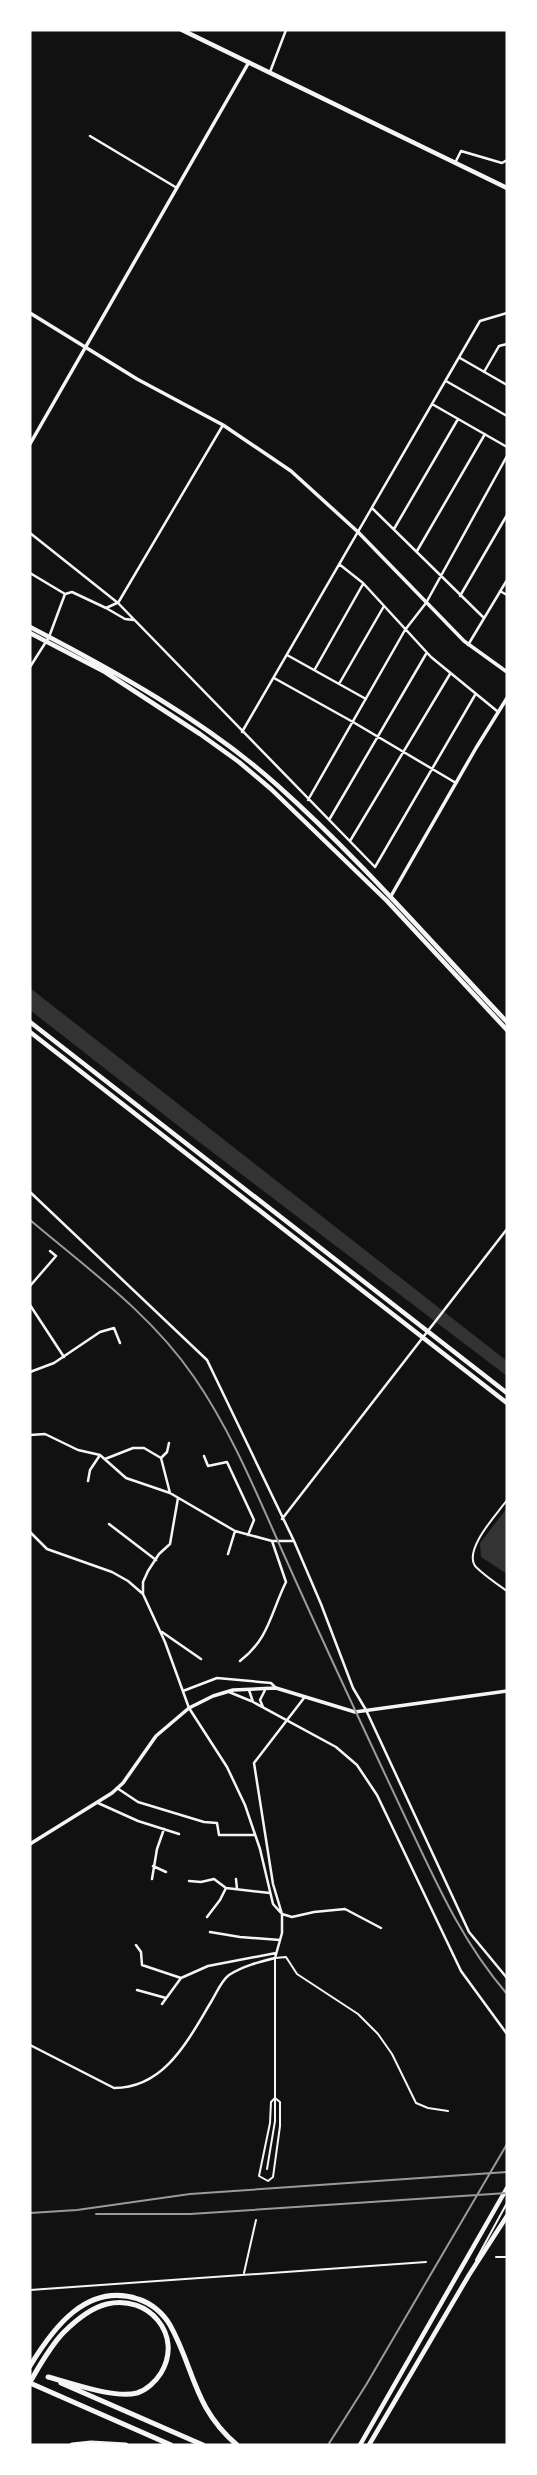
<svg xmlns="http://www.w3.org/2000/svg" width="537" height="2475" viewBox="0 0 537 2475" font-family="Mulish,sans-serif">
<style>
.water{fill:#333}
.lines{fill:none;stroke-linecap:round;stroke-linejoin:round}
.service{stroke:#f5f5f5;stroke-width:2}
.pedestrian{stroke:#f5f5f5;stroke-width:2}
.minor{stroke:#f5f5f5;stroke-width:2.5}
.tertiary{stroke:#f5f5f5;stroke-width:3.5}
.secondary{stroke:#f5f5f5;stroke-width:3.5}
.primary{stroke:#f5f5f5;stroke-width:4.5}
.trunk{stroke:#f5f5f5;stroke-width:4.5}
.motorway{stroke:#f5f5f5;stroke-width:5}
.rail{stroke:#9a9a9a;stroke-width:2}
</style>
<rect width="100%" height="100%" fill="#111"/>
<!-- water -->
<path class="water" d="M 30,988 L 507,1361 L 507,1376 L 195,1139 L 30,1010 Z
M 507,1508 L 507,1574 L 481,1557 L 480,1543 Z"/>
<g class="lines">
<!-- service -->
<path class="service" d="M 275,2098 L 280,2102 L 280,2126 L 273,2177 L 268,2181 L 259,2176 L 270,2123 L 271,2102 Z
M 267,2169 L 275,2121 L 275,1958 L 286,1957 L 297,1974 L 358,2014 L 378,2034 L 392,2054 L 416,2103 L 428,2108 L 448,2111
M 496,2257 L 507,2257
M 476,2260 L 507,2203
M 244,2273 L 256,2220
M 30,2290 L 426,2262"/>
<!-- pedestrian -->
<path class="pedestrian" d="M 507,1500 C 497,1514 462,1551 476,1567 C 485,1576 497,1584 507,1591"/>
<!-- minor -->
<path class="minor" d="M 270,72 L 286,30
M 90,136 L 177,188
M 456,161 L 461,151 L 502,163 L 507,160
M 460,358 L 507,385
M 484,372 L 499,346 L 507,344
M 446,381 L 507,416
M 432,404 L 507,447
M 372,508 L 484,618
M 394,529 L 458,419
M 30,533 L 118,603 L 375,867 L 475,695
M 417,551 L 485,434
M 339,564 L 363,583 L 431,657 L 497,711
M 30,573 L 65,594
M 500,591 L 507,595
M 460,596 L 507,515
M 118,603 L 223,425
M 106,608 L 125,619 L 134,620
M 468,645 L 507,580
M 287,655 L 366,699
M 30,667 L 49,637 L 65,594 L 72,592 L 106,608 L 117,603
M 315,669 L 363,584
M 274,678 L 353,722 L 456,783
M 339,684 L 384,606
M 242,732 L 480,321 L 507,313
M 308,800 L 405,630 L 426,603 L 507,456
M 329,820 L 426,654
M 350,841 L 450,674
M 30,1192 L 207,1360 L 294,1541 L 321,1604 L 353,1688 L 366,1710 L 469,1932 L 507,1978
M 30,1286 L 56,1256 L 50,1251
M 30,1305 L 64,1357
M 30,1372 L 54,1363 L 100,1332 L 114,1328 L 120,1343
M 30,1435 L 45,1434 L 78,1450 L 100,1455 L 126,1478 L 170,1493 L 235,1531 L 272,1541 L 294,1541
M 204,1456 L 208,1466 L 227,1462 L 254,1520 L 248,1535
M 161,1458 L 167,1452 L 169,1443
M 105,1459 L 133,1448 L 144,1448 L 161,1458 L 170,1493
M 88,1481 L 90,1470 L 100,1455
M 282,1519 L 507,1229
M 109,1524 L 156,1560
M 30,1532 L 47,1549 L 112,1572 L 128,1581 L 143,1594 L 165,1642 L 189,1708 L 227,1767 L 245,1805 L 260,1849 L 273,1904 L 282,1914 L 292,1917 L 314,1912 L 345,1909 L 381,1928
M 228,1554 L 235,1531
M 143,1593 L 143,1582 L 148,1571 L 159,1554 L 170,1544 L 178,1498
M 162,1632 L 201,1659
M 240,1661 C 269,1639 271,1612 286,1582 L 272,1541
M 249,1690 L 253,1702 L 336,1747 L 357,1765 L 377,1795 L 461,1971 L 507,2034
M 183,1691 L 217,1678 L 271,1683 L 276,1688
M 229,1692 L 251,1701
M 263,1707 L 260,1700 L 266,1688
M 117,1788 L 138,1802 L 204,1822 L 217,1823 L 219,1835 L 255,1835
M 98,1803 L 138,1821 L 179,1834
M 153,1866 L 166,1872
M 152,1879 L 157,1849 L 164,1829
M 236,1879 L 237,1889
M 189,1881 L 201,1882 L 214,1879 L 226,1888 L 270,1893
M 207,1917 L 220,1900 L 226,1888
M 210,1932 L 240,1937 L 280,1940
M 136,1945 L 141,1952 L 142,1965 L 181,1978
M 137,1990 L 166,1998
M 162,2004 L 181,1978 L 208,1966 L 276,1953
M 30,2045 L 114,2088 C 165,2088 188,2040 211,2002 C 216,1994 221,1981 229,1975 C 243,1966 259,1962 275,1958 L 282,1933 L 282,1914 L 273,1884 L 254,1763 L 304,1698"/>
<!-- tertiary -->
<path class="tertiary" d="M 30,444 L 249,62
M 30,1844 L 112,1793 L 123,1783 L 156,1736 L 176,1719 L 189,1708 L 213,1696 L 233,1690 L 276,1688 L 355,1712 L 507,1691"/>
<!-- secondary -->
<path class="secondary" d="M 30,313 L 137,379 L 223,425 L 291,471 L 358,532 L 464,641 L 507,672
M 391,896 L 476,748 L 507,698"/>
<!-- primary -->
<path class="primary" d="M 182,30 L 507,188
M 30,627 C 113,670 207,722 277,785 C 359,858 431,942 507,1022
M 30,633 L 105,672 L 200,734 L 239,762 L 271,789 L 387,901 L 507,1030
M 360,2445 L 507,2188
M 369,2445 L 469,2275 L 507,2216"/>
<!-- trunk -->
<path class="trunk" d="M 30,1022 L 507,1393
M 30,1032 L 507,1403"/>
<!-- motorway -->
<path class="motorway" d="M 30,2366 C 53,2328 87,2282 138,2299 C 151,2303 163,2313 170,2325 C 195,2370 193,2407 237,2445
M 30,2382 C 40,2365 49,2348 63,2333 C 75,2321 90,2308 107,2304 C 148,2294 184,2335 161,2373 C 156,2381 147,2390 137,2393 C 114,2399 72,2383 48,2377
M 30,2383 L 171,2445
M 61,2383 L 203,2445
M 72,2445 L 91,2443 L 126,2445"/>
<!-- rail -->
<path class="rail" d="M 30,1220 C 88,1269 151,1314 194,1377 C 234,1435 260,1502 289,1566 C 327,1651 367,1736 407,1821 C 436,1882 462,1942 507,1994
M 30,2213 L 77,2210 L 190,2194 L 507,2172
M 96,2214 L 190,2214 L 507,2193
M 328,2445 L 366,2385 L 507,2144"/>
</g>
<!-- border -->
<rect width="537" height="2475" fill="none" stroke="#ffffff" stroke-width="63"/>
</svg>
